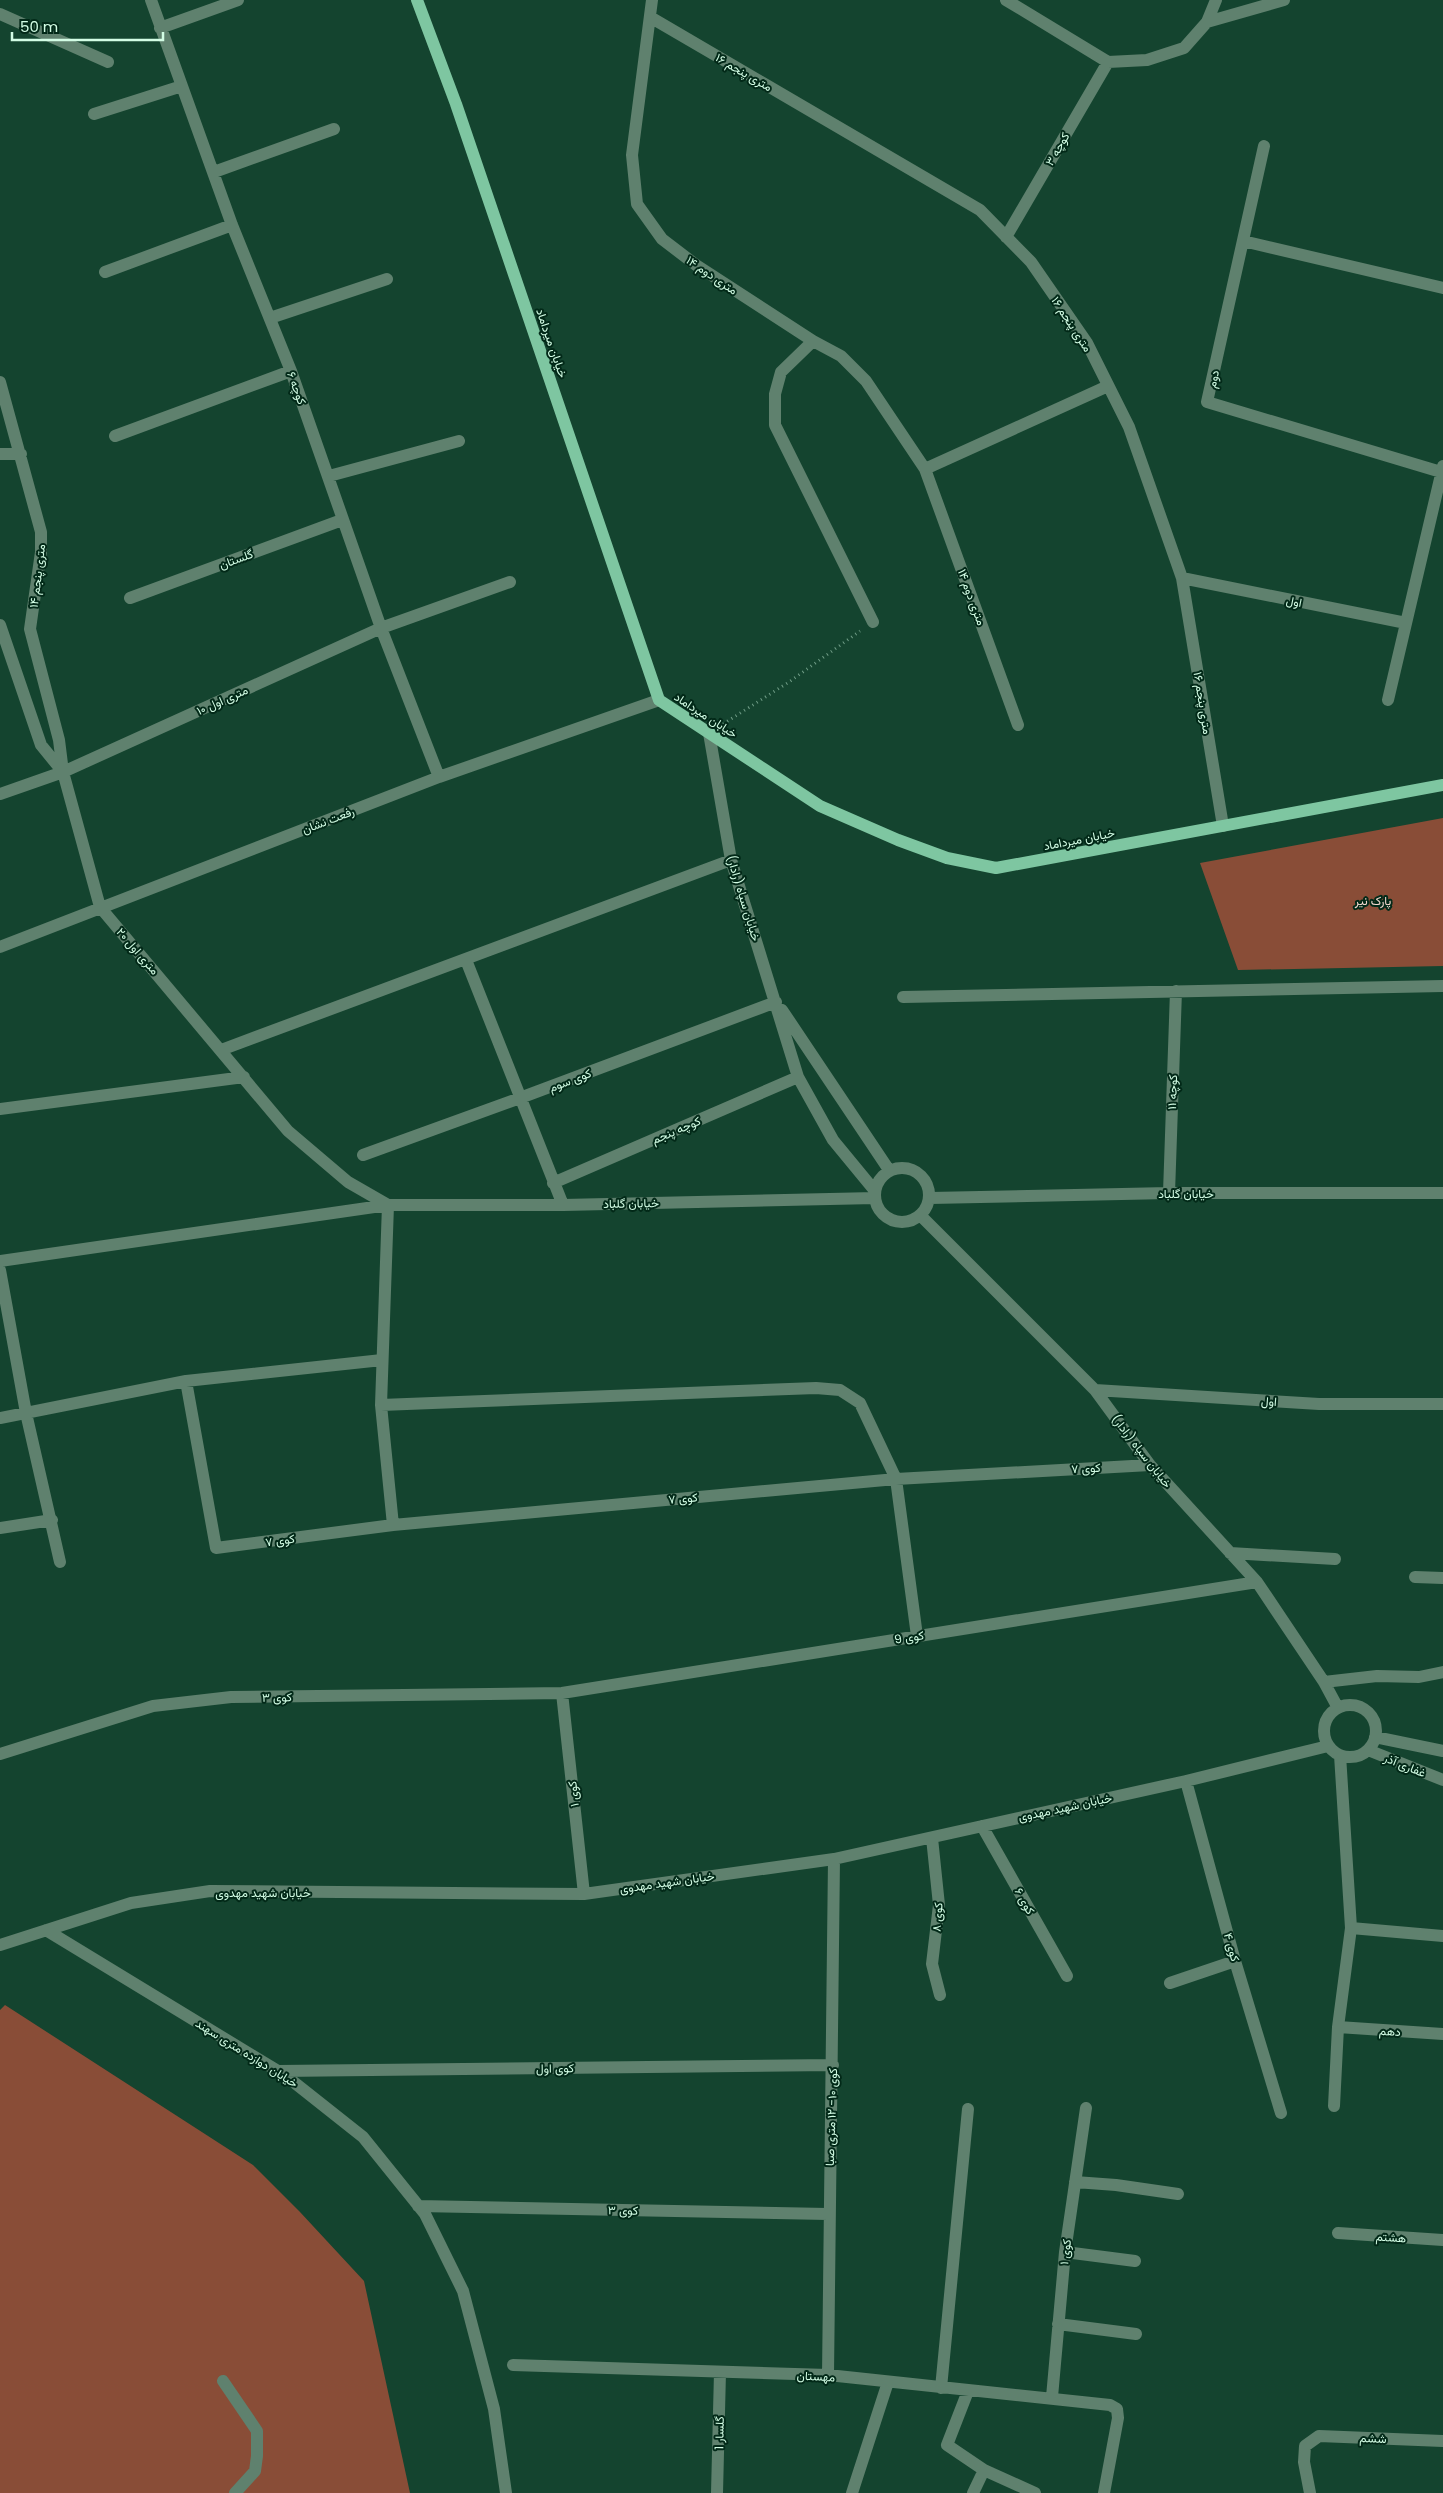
<svg xmlns="http://www.w3.org/2000/svg" width="1443" height="2493" viewBox="0 0 1443 2493" font-family="Poppins,Vazirmatn,sans-serif">
<style>
.green{fill:#894d37}
.lines{fill:none;stroke-linecap:round;stroke-linejoin:round}
.path{stroke:#709d87;stroke-width:3;stroke-dasharray:1 4;stroke-linecap:butt}
.minor{stroke:#5f816e;stroke-width:12}
.major{stroke:#7ec6a1;stroke-width:12}
.labels{text-anchor:middle;dominant-baseline:central;stroke-width:4;stroke-linejoin:round;paint-order:stroke}
.street-label{font-size:12px;fill:#d3fde5;stroke:#022918}
.park-label{font-size:12px;fill:#f4d9cf;stroke:#022918}
</style>
<rect width="100%" height="100%" fill="#14442f"/>
<!-- green -->
<path class="green" d="M 1443,818 L 1443,966 L 1238,970 L 1200,863 Z
M 5,2005 L 253,2165 L 300,2212 L 364,2281 L 410,2493 L 0,2493 L 0,2010 Z"/>
<g class="lines">
<!-- path -->
<path class="path" d="M 723,724 L 789,682 L 860,631"/>
<!-- minor -->
<path class="minor" d="M 151,0 L 232,225 L 291,371 L 381,628 L 439,777
M 652,0 L 632,155 L 637,204 L 662,239 L 696,265 L 813,341 L 841,356 L 866,381 L 925,469 L 1018,725
M 1006,0 L 1108,62 L 1147,60 L 1184,48 L 1207,22 L 1216,0
M 0,14 L 108,62
M 650,17 L 980,210 L 1031,262 L 1087,343 L 1129,427 L 1182,578 L 1223,826
M 1207,22 L 1284,0
M 160,28 L 238,0
M 94,114 L 182,86
M 1264,146 L 1207,402 L 1441,472
M 214,172 L 334,129
M 1006,237 L 1108,62
M 1243,241 L 1443,288
M 105,272 L 232,225
M 270,318 L 387,279
M 813,341 L 781,372 L 775,394 L 775,425 L 873,622
M 0,382 L 41,532 L 41,552 L 30,629 L 59,740 L 63,772
M 115,436 L 291,371
M 0,454 L 21,454
M 925,469 L 1108,386
M 329,476 L 459,441
M 1182,578 L 1406,623
M 130,598 L 342,520
M 0,625 L 41,745 L 63,772 L 100,907 L 288,1131 L 348,1182 L 388,1205
M 1388,700 L 1443,466
M 709,733 L 731,860 L 798,1077 L 833,1140 L 875,1191
M 0,794 L 63,772 L 381,628 L 510,582
M 0,947 L 439,777 L 659,700
M 466,960 L 563,1205
M 903,997 L 1443,986
M 782,1010 L 889,1170
M 221,1050 L 731,860
M 0,1109 L 244,1077
M 363,1155 L 520,1098 L 776,1002
M875 1195a27 27 0 1 1 54 0a27 27 0 1 1-54 0Z
M 553,1183 L 798,1077
M 1169,1193 L 1176,991
M 930,1198 L 1169,1193 L 1443,1193
M 388,1205 L 381,1405 L 393,1525
M 921,1216 L 1095,1390 L 1150,1465 L 1257,1582 L 1324,1682 L 1338,1708
M 0,1261 L 388,1205 L 563,1205 L 875,1198
M 0,1270 L 26,1413 L 60,1562
M 186,1381 L 216,1548 L 393,1525 L 896,1479 L 1150,1465
M 1095,1390 L 1319,1404 L 1443,1404
M 381,1405 L 816,1388 L 840,1390 L 860,1403 L 896,1479 L 917,1636
M 0,1418 L 186,1381 L 382,1360
M 0,1528 L 52,1520
M 1230,1553 L 1335,1559
M 1415,1577 L 1443,1578
M 1324,1682 L 1377,1676 L 1419,1677 L 1443,1672
M 562,1693 L 584,1894
M1324 1731a26 26 0 1 1 52 0a26 26 0 1 1-52 0Z
M 1375,1737 L 1443,1751
M 1368,1750 L 1443,1780
M 0,1754 L 153,1706 L 231,1697 L 562,1693 L 1257,1582
M 1186,1781 L 1235,1961 L 1281,2113
M 982,1826 L 1067,1976
M 932,1838 L 939,1905 L 932,1964 L 940,1995
M 1351,1928 L 1443,1936
M 46,1930 L 286,2076 L 363,2137 L 425,2214 L 463,2291 L 494,2409 L 506,2493
M 0,1945 L 131,1903 L 210,1891 L 584,1894 L 834,1859 L 1186,1781 L 1328,1746
M 1170,1983 L 1235,1961
M 1338,2027 L 1443,2034
M 278,2071 L 833,2065
M 1334,2106 L 1338,2027 L 1351,1928 L 1340,1755
M 1075,2182 L 1116,2185 L 1178,2194
M 418,2206 L 828,2214
M 1338,2233 L 1443,2240
M 1065,2252 L 1135,2261
M 1058,2324 L 1136,2334
M 513,2365 L 828,2375 L 1110,2405 L 1117,2409 L 1118,2418 L 1104,2493
M 828,2375 L 834,1859
M 223,2381 L 257,2431 L 257,2456 L 255,2471 L 235,2493
M 941,2388 L 968,2109
M 968,2391 L 947,2445 L 984,2470 L 1035,2493
M 1052,2397 L 1065,2252 L 1086,2108
M 717,2493 L 720,2372
M 852,2493 L 888,2382
M 973,2493 L 984,2470
M 1310,2493 L 1304,2462 L 1305,2446 L 1319,2436 L 1443,2441"/>
<!-- major -->
<path class="major" d="M 417,0 L 456,104 L 659,700 L 820,806 L 898,840 L 947,858 L 996,868 L 1443,785"/>
</g>
<g class="labels">
<!-- street labels -->
<g class="street-label">
<text transform="translate(744 72) rotate(30)">۱۶ متری پنجم</text>
<text transform="translate(1057 149) rotate(-60)">کوچه ۳</text>
<text transform="translate(712 275) rotate(34)">۱۴ متری دوم</text>
<text transform="translate(1072 324) rotate(57)">۱۶ متری پنجم</text>
<text transform="translate(552 343) rotate(71)">خیابان میرداماد</text>
<text transform="translate(1213 379) rotate(-78)">دوم</text>
<text transform="translate(297 388) rotate(70)">کوچه ۶</text>
<text transform="translate(236 559) rotate(-20)">گلستان</text>
<text transform="translate(37 576) rotate(-83)">۱۴ متری پنجم</text>
<text transform="translate(972 597) rotate(70)">۱۴ متری دوم</text>
<text transform="translate(1294 601) rotate(11)">اول</text>
<text transform="translate(222 700) rotate(-24)">۱۰ متری اول</text>
<text transform="translate(1203 703) rotate(81)">۱۶ متری پنجم</text>
<text transform="translate(706 715) rotate(33)">خیابان میرداماد</text>
<text transform="translate(328 820) rotate(-21)">رفعت نشان</text>
<text transform="translate(1079 839) rotate(-11)">خیابان میرداماد</text>
<text transform="translate(744 898) rotate(73)">خیابان سپاه (رادار)</text>
<text transform="translate(138 951) rotate(49)">۲۰ متری اول</text>
<text transform="translate(570 1080) rotate(-21)">کوی سوم</text>
<text transform="translate(1172 1092) rotate(-88)">کوچه ۱۱</text>
<text transform="translate(676 1130) rotate(-23)">کوچه پنجم</text>
<text x="1186" y="1193">خیابان گلباد</text>
<text transform="translate(631 1203) rotate(-1)">خیابان گلباد</text>
<text transform="translate(1269 1401) rotate(4)">اول</text>
<text transform="translate(1142 1451) rotate(52)">خیابان سپاه (رادار)</text>
<text transform="translate(1086 1468) rotate(-3)">کوی ۷</text>
<text transform="translate(683 1498) rotate(-5)">کوی ۷</text>
<text transform="translate(280 1540) rotate(-8)">کوی ۷</text>
<text transform="translate(909 1637) rotate(-9)">کوی 9</text>
<text transform="translate(277 1697) rotate(-1)">کوی ۳</text>
<text transform="translate(1405 1765) rotate(22)">غفاری آذر</text>
<text transform="translate(573 1794) rotate(-96)">کوی ۱</text>
<text transform="translate(1065 1807) rotate(-12)">خیابان شهید مهدوی</text>
<text transform="translate(667 1882) rotate(-8)">خیابان شهید مهدوی</text>
<text x="263" y="1892">خیابان شهید مهدوی</text>
<text transform="translate(1025 1901) rotate(61)">کوی ۶</text>
<text transform="translate(937 1917) rotate(-86)">کوی ۸</text>
<text transform="translate(1232 1947) rotate(74)">کوی ۴</text>
<text transform="translate(1390 2031) rotate(4)">دهم</text>
<text transform="translate(247 2053) rotate(32)">خیابان دوازده متری سهند</text>
<text transform="translate(555 2068) rotate(-1)">کوی اول</text>
<text transform="translate(831 2117) rotate(-88)">کوی ۱۰- ۱۲ متری صبا</text>
<text transform="translate(623 2210) rotate(1)">کوی ۳</text>
<text transform="translate(1391 2237) rotate(4)">هشتم</text>
<text transform="translate(1065 2252) rotate(-83)">کوی ۱</text>
<text transform="translate(816 2376) rotate(3)">مهستان</text>
<text transform="translate(719 2433) rotate(-89)">گلسار 1</text>
<text transform="translate(1373 2438) rotate(2)">ششم</text>
</g>
<!-- park labels -->
<g class="park-label">
<text x="1373" y="900">پارک نیر</text>
</g>
</g>
<!-- scale -->
<path d="M12 32v8h151v-8" fill="none" stroke="#d3fde5" stroke-width="2.5"/>
<text x="20" y="32" font-size="15" fill="#d3fde5" stroke="#022918" stroke-width="4" paint-order="stroke">50 m</text>
</svg>
